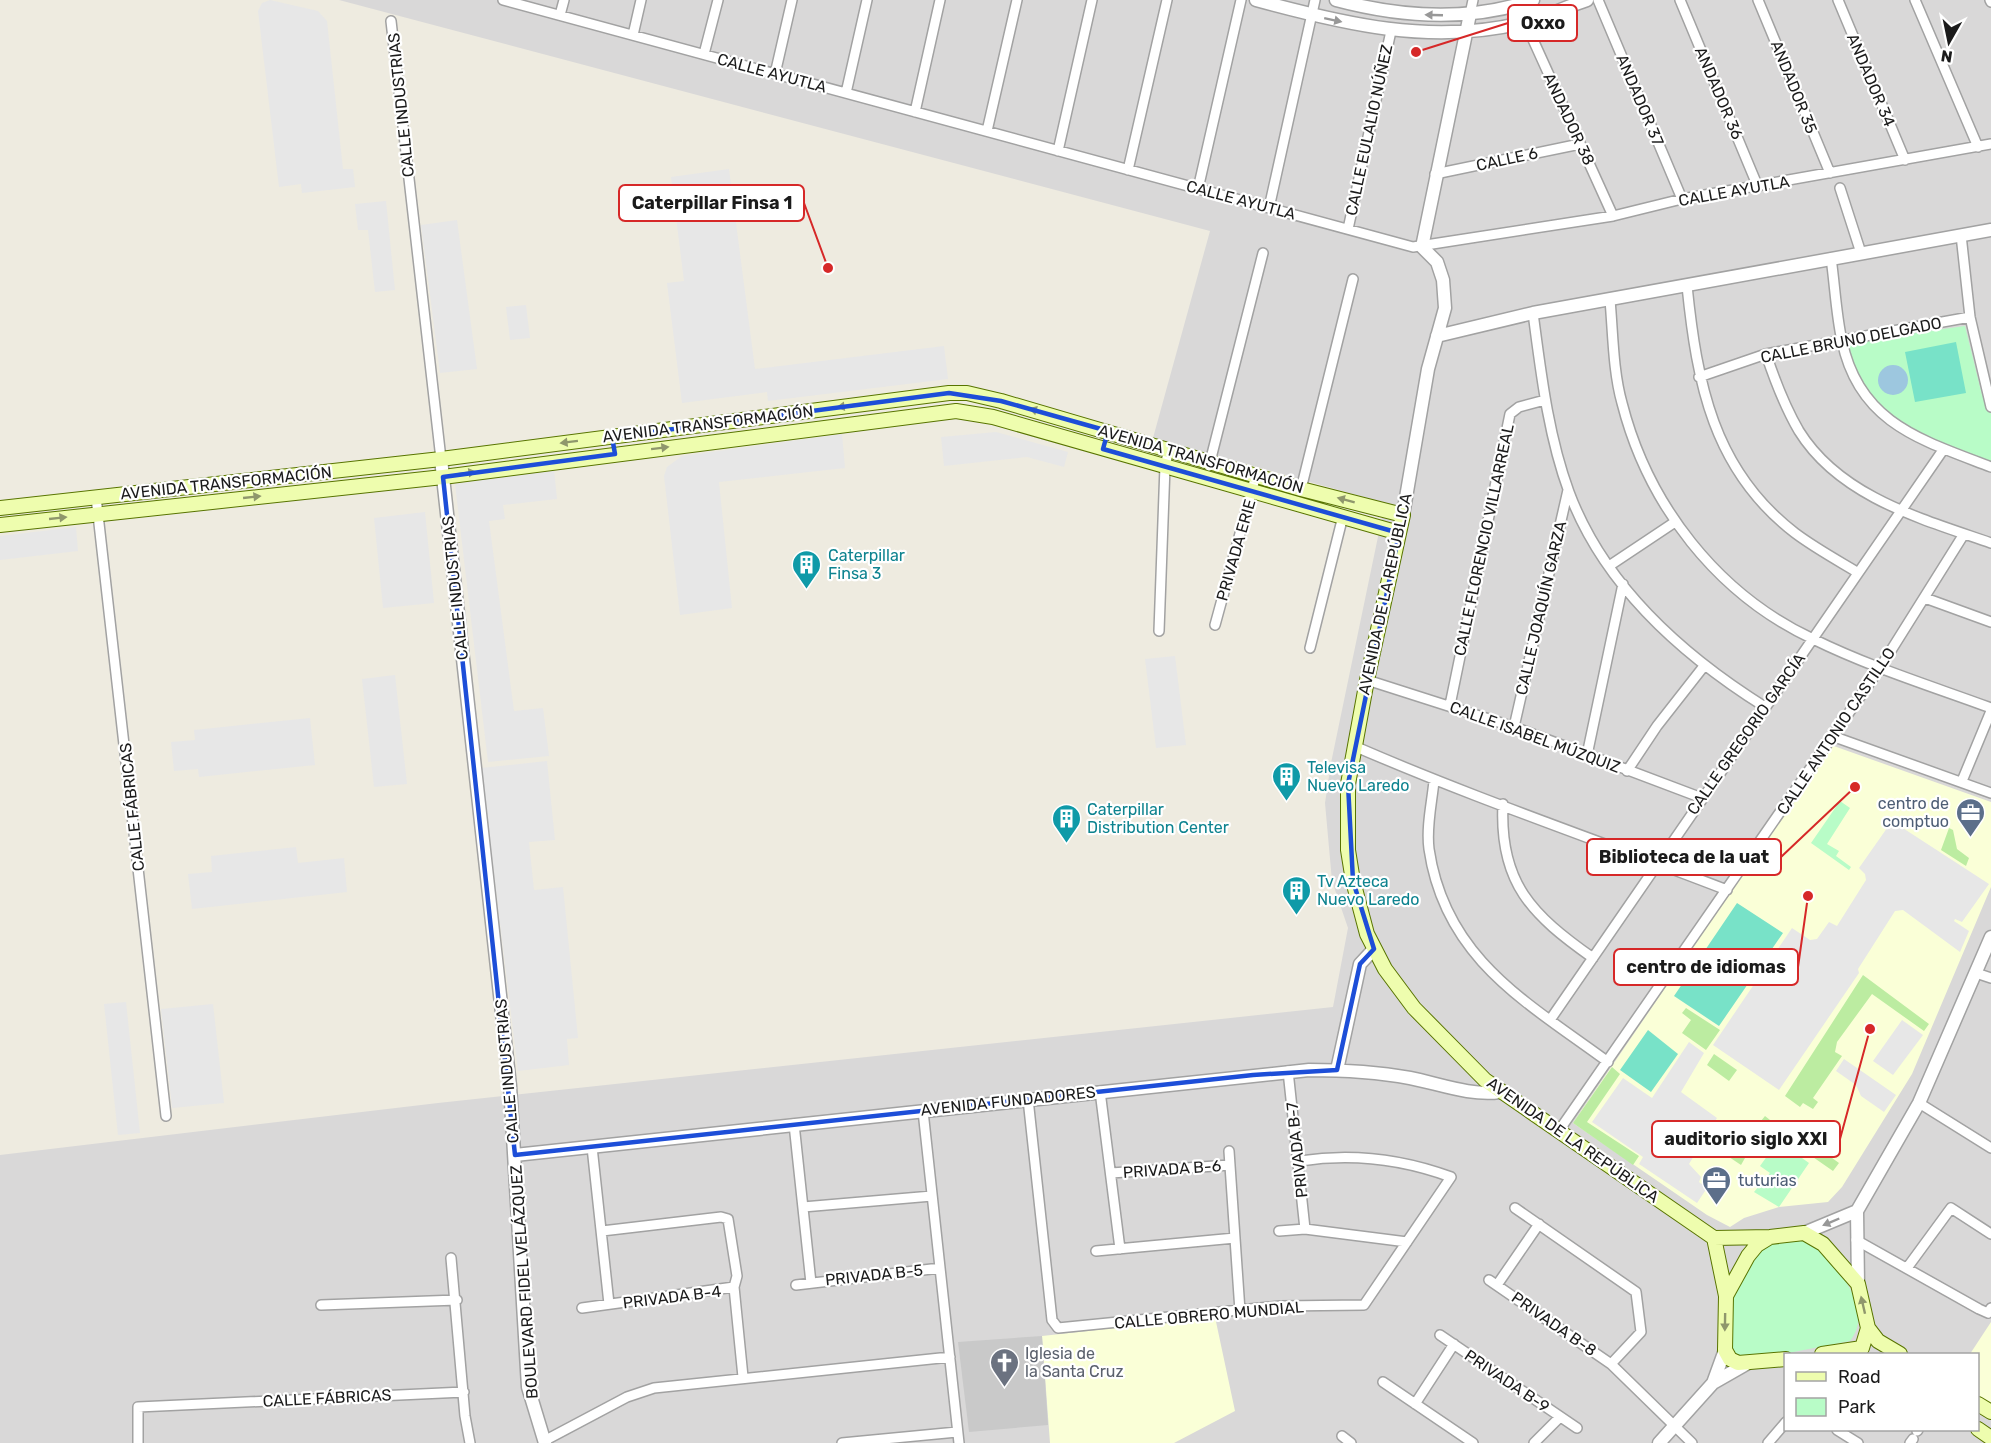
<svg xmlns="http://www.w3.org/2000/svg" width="1991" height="1443" viewBox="0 0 1991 1443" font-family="Rubik,sans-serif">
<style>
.residential{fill:#d9d8d8;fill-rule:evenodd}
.education{fill:#faffd7}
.religious{fill:#c9c9c9}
.grass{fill:#bceca1}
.park{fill:#b8fcc7}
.pitch{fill:#78e2c8}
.parking{fill:#e7e7e7}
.water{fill:#9dc7df}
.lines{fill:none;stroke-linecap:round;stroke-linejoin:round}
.minor-casing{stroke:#a2a2a2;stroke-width:12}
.tertiary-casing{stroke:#a2a2a2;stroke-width:15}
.secondary-casing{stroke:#587400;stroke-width:16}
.minor{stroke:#fff;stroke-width:9}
.tertiary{stroke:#fff;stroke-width:12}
.secondary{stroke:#eefdae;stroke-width:14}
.oneway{fill:#989898}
.oneway2{fill:#8f976c}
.marked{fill:none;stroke:#1d4ed8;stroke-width:4.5;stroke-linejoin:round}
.labels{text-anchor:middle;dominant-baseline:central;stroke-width:4.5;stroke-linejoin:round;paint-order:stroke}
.street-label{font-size:16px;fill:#1b1b1b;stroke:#fff}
.culture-label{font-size:16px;fill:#0d838f;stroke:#fff;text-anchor:start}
.service-label{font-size:16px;fill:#4e5e75;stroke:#fff;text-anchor:end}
.worship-label{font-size:16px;fill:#5b616d;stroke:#fff;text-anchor:start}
.leader{fill:none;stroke:#d62828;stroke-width:2}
.callout-dot{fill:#d62828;stroke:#fff;stroke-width:2}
.callout{fill:#fff;stroke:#d62828;stroke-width:2}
.callout-label{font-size:18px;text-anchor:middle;font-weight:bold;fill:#1b1b1b}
</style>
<rect width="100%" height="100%" fill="#eeebe0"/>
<!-- residential -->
<path class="residential" d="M 339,0 L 1991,0 L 1991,1443 L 0,1443 L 0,1155 L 438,1103 L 1333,1007 L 1348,928 L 1332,881 L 1325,803 L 1331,763 L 1385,503 L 1153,438 L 1210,231 ZM 1786,1354 L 1978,1354 L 1978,1430 L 1786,1430 Z"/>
<!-- education -->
<path class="education" d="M 1831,745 L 1991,802 L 1991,887 L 1912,1074 L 1842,1187 L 1828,1202 L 1779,1207 L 1744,1218 L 1730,1227 L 1707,1215 L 1573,1123 Z
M 1215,1317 L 1235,1411 L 1174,1443 L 1050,1443 L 1042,1336 Z
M 1991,1322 L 1991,1405 L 1978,1396 L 1978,1354 L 1970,1354 Z"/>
<!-- religious -->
<path class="religious" d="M 1042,1336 L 1048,1425 L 969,1432 L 958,1342 Z"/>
<!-- grass -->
<path class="grass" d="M 1949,828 L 1953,830 L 1957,849 L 1969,858 L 1966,866 L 1941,850 Z
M 1863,975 L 1929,1024 L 1924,1031 L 1872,994 L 1837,1042 L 1835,1052 L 1842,1056 L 1813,1098 L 1818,1102 L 1813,1109 L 1803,1103 L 1800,1107 L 1785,1096 Z
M 1686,1008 L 1720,1030 L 1706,1050 L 1682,1033 L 1691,1020 L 1682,1013 Z
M 1714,1054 L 1737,1070 L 1729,1081 L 1707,1065 Z
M 1612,1067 L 1620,1074 L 1587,1122 L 1639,1156 L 1633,1165 L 1573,1123 Z
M 1765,1116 L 1775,1124 L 1750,1155 L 1718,1131 L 1726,1121 L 1748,1137 Z
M 1711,1132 L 1745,1158 L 1741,1165 L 1705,1141 Z
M 1803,1137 L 1839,1163 L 1833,1171 L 1797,1146 Z"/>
<!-- park -->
<path class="park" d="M 1965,326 L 1982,395 L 1991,414 L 1991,465 L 1910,434 L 1872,405 L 1842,343 Z
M 1840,801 L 1850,808 L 1827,844 L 1839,851 L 1836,856 L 1851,867 L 1849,870 L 1811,843 Z
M 1778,1141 L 1809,1163 L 1779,1207 L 1754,1192 L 1770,1173 L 1760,1166 Z
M 1776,1240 L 1812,1240 C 1833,1264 1877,1307 1850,1341 L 1748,1361 L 1729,1356 L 1730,1298 L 1752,1254 Z"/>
<!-- pitch -->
<path class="pitch" d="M 1956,342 L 1966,393 L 1915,402 L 1905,352 Z
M 1737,903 L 1783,933 L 1719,1026 L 1674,996 Z
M 1648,1030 L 1678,1054 L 1651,1092 L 1620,1070 Z"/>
<!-- parking -->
<path class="parking" d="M 270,0 L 318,11 L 327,21 L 343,169 L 353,169 L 355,187 L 302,193 L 301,184 L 279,187 L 258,11 L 262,3 Z
M 729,169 L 755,369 L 944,346 L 948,379 L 768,401 L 767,392 L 682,403 L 667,283 L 684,281 L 671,177 Z
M 386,201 L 395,290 L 375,292 L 368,230 L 358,230 L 355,204 Z
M 457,220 L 477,369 L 440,373 L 421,225 Z
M 526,305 L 530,338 L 510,340 L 506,307 Z
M 996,432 L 1068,452 L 1064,467 L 1027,457 L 944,466 L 941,437 Z
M 842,434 L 845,468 L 719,482 L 732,608 L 680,615 L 664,476 L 667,467 L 682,456 Z
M 554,469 L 557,499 L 503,505 L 505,519 L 489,521 L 514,711 L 543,708 L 549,756 L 488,762 L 455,484 Z
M 425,512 L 434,603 L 383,608 L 374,518 Z
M 76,527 L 78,551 L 0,560 L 0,536 Z
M 1175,656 L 1186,745 L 1156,748 L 1145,659 Z
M 395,675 L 407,784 L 374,787 L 362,679 Z
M 310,718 L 315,765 L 199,777 L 198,769 L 174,771 L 171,742 L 195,740 L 194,730 Z
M 547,761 L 555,840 L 529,842 L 534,890 L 563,887 L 578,1038 L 567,1039 L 569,1065 L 518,1071 L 481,768 Z
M 1892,821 L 1989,884 L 1962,922 L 1955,919 L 1954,921 L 1969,931 L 1960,952 L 1903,910 L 1895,911 L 1858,969 L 1859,973 L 1779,1090 L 1713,1045 L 1792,928 L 1810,940 L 1817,939 L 1829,922 L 1837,926 L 1866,880 L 1865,874 L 1859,868 Z
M 296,847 L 298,863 L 344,858 L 347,892 L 192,909 L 188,874 L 212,872 L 211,856 Z
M 126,1002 L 140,1133 L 118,1135 L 104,1004 Z
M 213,1004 L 224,1103 L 172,1108 L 161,1009 Z
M 1902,1020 L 1923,1035 L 1893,1075 L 1873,1061 Z
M 1689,1042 L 1704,1053 L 1681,1092 L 1717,1118 L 1689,1164 L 1701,1177 L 1699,1182 L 1707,1188 L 1697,1203 L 1639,1164 L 1643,1157 L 1592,1122 L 1623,1078 L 1652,1098 Z
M 1844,1059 L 1896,1095 L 1884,1112 L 1861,1096 L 1856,1085 L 1836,1071 Z"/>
<!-- water -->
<path class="water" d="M1878 380a15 15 0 1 1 30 0a15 15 0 1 1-30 0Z"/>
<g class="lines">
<defs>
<path id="minor" d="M 503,0 L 1413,247 L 1613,216 L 1682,199 L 1991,144
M 1598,0 L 1682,199
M 1680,0 L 1758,187
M 1758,0 L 1830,173
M 1838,0 L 1905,160
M 1915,0 L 1978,147
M 1990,0 L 1991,2
M 1470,14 L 1473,0
M 560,15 L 564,0
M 391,21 L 441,459
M 1525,22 L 1613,216
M 633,35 L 641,0
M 704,54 L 718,0
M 775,74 L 792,0
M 846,93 L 867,0
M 915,112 L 940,0
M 987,131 L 1017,0
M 1058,151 L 1092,0
M 1128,170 L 1167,0
M 1435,174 L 1580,144
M 1840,188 L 1861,253
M 1198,189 L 1241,0
M 1269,208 L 1315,0
M 1348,229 L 1391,31
M 1961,235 L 1970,317 L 1991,407
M 1831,258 C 1835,286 1836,314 1842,341 C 1859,423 1921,440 1991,467
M 1687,286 C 1697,383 1713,470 1795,533 C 1815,548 1837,560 1857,572
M 1610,300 C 1613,333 1613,371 1622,403 C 1648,505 1717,594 1813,639 C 1870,667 1931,686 1991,708
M 1533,313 C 1541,373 1548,435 1569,492 C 1604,586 1682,655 1765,707
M 1766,354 C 1775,381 1785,407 1799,431 C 1840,497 1922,519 1991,543
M 1699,377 L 1766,354 L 1970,317
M 1209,466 L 1263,253
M 1301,489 L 1353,279
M 96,497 L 166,1116
M 1609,566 L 1675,522
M 1925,598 L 1991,622
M 1215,625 L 1256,475
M 1159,631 L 1165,466 L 1169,449
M 1310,648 L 1343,516
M 1367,680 L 1514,727 L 1702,798
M 1450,705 L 1510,414 L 1519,407 L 1545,400
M 1514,727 L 1568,490
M 1832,736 L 1991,793
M 1354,746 C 1476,799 1603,842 1727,890
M 1587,755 L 1623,584
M 1627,771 L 1657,726 L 1704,666
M 1434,781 C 1432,802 1426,827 1429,849 C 1445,959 1528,1003 1608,1062
M 1962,781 L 1991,711
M 1503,804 C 1499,883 1532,915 1593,958
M 1976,973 L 1991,978
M 1550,1020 L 1943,450
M 1288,1071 L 1305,1229
M 1100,1091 L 1120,1249
M 1028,1099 L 1052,1320 L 1058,1328 L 1280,1306 L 1364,1305 L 1451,1177 C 1402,1159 1351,1153 1300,1161
M 1919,1103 L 1991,1148
M 923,1111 L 959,1443
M 794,1124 L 811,1283
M 1558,1132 L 1880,668 L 1964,534
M 592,1147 L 609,1304
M 1229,1151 L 1240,1311
M 1111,1173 L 1230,1165
M 803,1207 L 932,1196
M 1515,1208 L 1636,1292 L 1641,1332 L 1611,1364
M 602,1231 L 721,1217 L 728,1219 L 737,1276 L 734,1287 L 743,1377
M 1279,1231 L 1305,1229 L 1407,1242
M 1856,1240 L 1979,1309 L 1988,1313 L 1991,1308
M 1096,1251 L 1235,1238
M 451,1258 L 465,1416 L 470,1443
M 1907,1268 L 1951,1208 L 1991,1234
M 1489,1280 L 1611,1364 L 1692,1443
M 796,1285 L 940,1268
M 1497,1285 L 1539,1224
M 321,1305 L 457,1300
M 582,1308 L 734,1287
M 1440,1335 L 1577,1428
M 1383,1382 L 1473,1443
M 1415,1404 L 1454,1344
M 1837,1430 L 1858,1443
M 1917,1431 L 1918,1430
M 1342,1436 L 1351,1443
M 544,1441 L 627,1397 L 654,1388 L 950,1357
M 138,1443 L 138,1407 L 464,1392
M 842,1443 L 957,1432
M 1534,1443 L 1560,1417
M 1768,1443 L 1786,1422
M 1910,1443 L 1913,1439"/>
<path id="tertiary" d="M 1256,0 C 1344,24 1431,45 1522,23 C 1544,18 1565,7 1587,0
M 1336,0 C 1400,17 1469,22 1533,0
M 1437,336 L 1533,313 L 1991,230
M 441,459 L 510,1086 L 528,1387 L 545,1443
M 1403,515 L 1428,369 L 1445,308 L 1443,280 L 1437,262 L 1422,247 L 1470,14
M 1337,1070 L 1360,964 L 1374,949
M 515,1155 L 1309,1070 C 1343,1070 1377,1072 1410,1078 C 1440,1084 1470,1096 1500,1092
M 1804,1233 L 1857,1211
M 1858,1284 L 1857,1211 L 1919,1103 L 1991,937
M 1713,1383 L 1725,1350
M 1659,1443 L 1713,1383 L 1748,1363"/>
<path id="secondary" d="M 0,508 L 441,459 L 949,393 L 967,393 L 1001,401 L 1301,489 L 1403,515 L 1367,680 L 1348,784 L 1348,850 L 1353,881 L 1367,934 L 1385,969 L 1414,1008 L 1485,1080 L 1714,1238
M 0,525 L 443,477 L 956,411 L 993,417 L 1399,533
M 1770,1237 L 1757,1245 L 1748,1256 L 1726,1296 L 1725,1350 L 1730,1359 L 1738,1363 L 1786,1359
M 1714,1238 L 1770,1237 L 1804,1233 L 1823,1244 L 1858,1284 L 1868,1328 L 1862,1348 L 1822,1354
M 1714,1238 L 1726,1296
M 1868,1328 L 1878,1341 L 1900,1354
M 1978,1404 L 1991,1412
M 1978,1429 L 1991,1438"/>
</defs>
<!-- minor casing -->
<use href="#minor" class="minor-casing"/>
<!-- tertiary casing -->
<use href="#tertiary" class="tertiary-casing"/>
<!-- secondary casing -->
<use href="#secondary" class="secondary-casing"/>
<!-- minor -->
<use href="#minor" class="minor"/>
<!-- tertiary -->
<use href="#tertiary" class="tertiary"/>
<!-- secondary -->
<use href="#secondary" class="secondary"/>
</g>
<!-- one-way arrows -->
<defs><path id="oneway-solid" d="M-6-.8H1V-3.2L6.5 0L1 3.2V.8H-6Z" transform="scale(1.5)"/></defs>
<g class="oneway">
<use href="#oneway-solid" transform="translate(1434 15) rotate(-178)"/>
<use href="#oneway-solid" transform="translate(1333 20) rotate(12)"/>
<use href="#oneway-solid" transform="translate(1831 1222) rotate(157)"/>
</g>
<g class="oneway2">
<use href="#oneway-solid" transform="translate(846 406) rotate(172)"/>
<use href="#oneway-solid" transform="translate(1038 411) rotate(-164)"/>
<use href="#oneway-solid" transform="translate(569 442) rotate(173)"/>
<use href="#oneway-solid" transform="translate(660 448) rotate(-7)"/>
<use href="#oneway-solid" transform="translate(467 473) rotate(-8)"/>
<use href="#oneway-solid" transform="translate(252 497) rotate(-6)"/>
<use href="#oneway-solid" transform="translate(1346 500) rotate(-165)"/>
<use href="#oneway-solid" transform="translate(58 518) rotate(-6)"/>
<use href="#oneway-solid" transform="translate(1863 1305) rotate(-103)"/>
<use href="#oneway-solid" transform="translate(1725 1322) rotate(91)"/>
</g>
<!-- marked area -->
<path class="marked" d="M 949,393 L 1001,401 L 1108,431 L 1103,449 L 1399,533 L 1348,784 L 1353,881 L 1374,949 L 1360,964 L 1337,1070 L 1253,1075 L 515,1155 L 443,477 L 615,454 L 612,437 Z"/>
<!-- icons -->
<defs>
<symbol id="building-pin" viewBox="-11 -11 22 30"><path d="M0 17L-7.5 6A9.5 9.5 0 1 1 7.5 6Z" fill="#0f9aa8" stroke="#fff"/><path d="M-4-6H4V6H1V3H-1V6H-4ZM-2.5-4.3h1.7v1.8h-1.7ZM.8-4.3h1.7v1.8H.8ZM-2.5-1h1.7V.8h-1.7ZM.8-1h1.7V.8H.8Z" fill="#fff"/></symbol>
<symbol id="office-pin" viewBox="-11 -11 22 30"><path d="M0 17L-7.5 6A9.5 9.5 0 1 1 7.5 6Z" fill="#5c6f8a" stroke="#fff"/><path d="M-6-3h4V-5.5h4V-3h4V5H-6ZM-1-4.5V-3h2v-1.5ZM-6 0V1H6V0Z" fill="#fff"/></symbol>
<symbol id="church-pin" viewBox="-11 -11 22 30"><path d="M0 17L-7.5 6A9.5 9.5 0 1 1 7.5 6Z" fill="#6b7280" stroke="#fff"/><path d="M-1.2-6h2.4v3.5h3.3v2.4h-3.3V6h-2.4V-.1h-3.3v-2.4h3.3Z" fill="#fff"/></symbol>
</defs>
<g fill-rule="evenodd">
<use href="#building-pin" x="790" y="548" width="33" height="45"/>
<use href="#building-pin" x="1270" y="760" width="33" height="45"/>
<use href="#office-pin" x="1954" y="796" width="33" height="45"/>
<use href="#building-pin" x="1050" y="802" width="33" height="45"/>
<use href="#building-pin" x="1280" y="874" width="33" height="45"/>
<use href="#office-pin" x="1700" y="1164" width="33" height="45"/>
<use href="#church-pin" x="988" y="1346" width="33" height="45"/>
</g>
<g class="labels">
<!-- street labels -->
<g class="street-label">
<text transform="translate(772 73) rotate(15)">CALLE AYUTLA</text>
<text transform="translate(1871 80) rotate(67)">ANDADOR 34</text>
<text transform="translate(1794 87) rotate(68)">ANDADOR 35</text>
<text transform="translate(1719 93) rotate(67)">ANDADOR 36</text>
<text transform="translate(1640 100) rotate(67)">ANDADOR 37</text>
<text transform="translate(401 105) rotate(-96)">CALLE INDUSTRIAS</text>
<text transform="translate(1569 119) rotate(65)">ANDADOR 38</text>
<text transform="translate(1369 130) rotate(-78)">CALLE EULALIO NÚÑEZ</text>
<text transform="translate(1507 159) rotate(-12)">CALLE 6</text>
<text transform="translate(1734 191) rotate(-10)">CALLE AYUTLA</text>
<text transform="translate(1241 200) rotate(15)">CALLE AYUTLA</text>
<text transform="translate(1851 340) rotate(-11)">CALLE BRUNO DELGADO</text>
<text transform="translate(708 424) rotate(-7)">AVENIDA TRANSFORMACIÓN</text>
<text transform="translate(1201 459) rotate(16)">AVENIDA TRANSFORMACIÓN</text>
<text transform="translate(226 483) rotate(-6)">AVENIDA TRANSFORMACIÓN</text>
<text transform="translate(1484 540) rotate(-78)">CALLE FLORENCIO VILLARREAL</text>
<text transform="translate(1236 550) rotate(-74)">PRIVADA ERIE</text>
<text transform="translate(455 588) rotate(-96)">CALLE INDUSTRIAS</text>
<text transform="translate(1385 594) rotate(-78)">AVENIDA DE LA REPÚBLICA</text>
<text transform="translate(1541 608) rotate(-77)">CALLE JOAQUÍN GARZA</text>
<text transform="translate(1836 731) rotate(-56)">CALLE ANTONIO CASTILLO</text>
<text transform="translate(1746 734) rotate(-55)">CALLE GREGORIO GARCÍA</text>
<text transform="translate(1535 737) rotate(20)">CALLE ISABEL MÚZQUIZ</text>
<text transform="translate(132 807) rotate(-96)">CALLE FÁBRICAS</text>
<text transform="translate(507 1071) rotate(-95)">CALLE INDUSTRIAS</text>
<text transform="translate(1008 1101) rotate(-6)">AVENIDA FUNDADORES</text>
<text transform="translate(1573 1140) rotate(35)">AVENIDA DE LA REPÚBLICA</text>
<text transform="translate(1297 1150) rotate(-96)">PRIVADA B-7</text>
<text transform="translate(1172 1169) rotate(-4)">PRIVADA B-6</text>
<text transform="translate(874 1275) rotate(-6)">PRIVADA B-5</text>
<text transform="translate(524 1282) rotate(-94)">BOULEVARD FIDEL VELÁZQUEZ</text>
<text transform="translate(672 1297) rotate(-7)">PRIVADA B-4</text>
<text transform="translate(1209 1315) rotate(-5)">CALLE OBRERO MUNDIAL</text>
<text transform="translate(1554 1324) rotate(35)">PRIVADA B-8</text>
<text transform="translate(1507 1381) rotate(34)">PRIVADA B-9</text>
<text transform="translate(327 1398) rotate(-3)">CALLE FÁBRICAS</text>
</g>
<!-- culture labels -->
<g class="culture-label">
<text x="828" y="555">Caterpillar<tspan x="828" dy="18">Finsa 3</tspan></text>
<text x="1307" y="767">Televisa<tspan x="1307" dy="18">Nuevo Laredo</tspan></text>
<text x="1087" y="809">Caterpillar<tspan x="1087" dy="18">Distribution Center</tspan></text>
<text x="1317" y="881">Tv Azteca<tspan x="1317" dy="18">Nuevo Laredo</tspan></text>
</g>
<!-- service labels -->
<g class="service-label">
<text x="1949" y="803">centro de<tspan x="1949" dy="18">comptuo</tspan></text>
<text x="1738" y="1180" text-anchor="start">tuturias</text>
</g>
<!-- worship labels -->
<g class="worship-label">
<text x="1025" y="1353">Iglesia de<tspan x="1025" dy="18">la Santa Cruz</tspan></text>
</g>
</g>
<!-- callouts -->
<path class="leader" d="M1416 52L1508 23M828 268L804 203M1855 787L1781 857M1808 896L1798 967M1870 1029L1840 1139"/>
<g class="callout-dot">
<circle cx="1416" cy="52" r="6"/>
<circle cx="828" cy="268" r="6"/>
<circle cx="1855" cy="787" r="6"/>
<circle cx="1808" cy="896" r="6"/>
<circle cx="1870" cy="1029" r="6"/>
</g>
<g class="callout">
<rect x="1508" y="5" width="69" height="36" rx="6"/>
<rect x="619" y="185" width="185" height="36" rx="6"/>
<rect x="1587" y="839" width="194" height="36" rx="6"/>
<rect x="1614" y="949" width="184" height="36" rx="6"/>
<rect x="1652" y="1121" width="188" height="36" rx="6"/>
</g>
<g class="callout-label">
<text x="1543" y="29">Oxxo</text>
<text x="712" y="209">Caterpillar Finsa 1</text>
<text x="1684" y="863">Biblioteca de la uat</text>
<text x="1706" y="973">centro de idiomas</text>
<text x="1746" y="1145">auditorio siglo XXI</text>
</g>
<!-- legend -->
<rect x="1784" y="1353" width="195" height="78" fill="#ffffff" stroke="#a4a4a4" stroke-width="1.5"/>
<rect x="1796" y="1372" width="30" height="9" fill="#eefdae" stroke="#a4a4a4" stroke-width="1.5"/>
<text x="1838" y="1383" font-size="18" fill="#1b1b1b">Road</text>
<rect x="1796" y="1398" width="30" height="18" fill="#b8fcc7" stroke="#a4a4a4" stroke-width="1.5"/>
<text x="1838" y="1413" font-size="18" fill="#1b1b1b">Park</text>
<!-- north arrow -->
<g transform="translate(1949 42) rotate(189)" stroke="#ffffff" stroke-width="4.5" paint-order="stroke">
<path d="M0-4.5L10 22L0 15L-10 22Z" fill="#1b1b1b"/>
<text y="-9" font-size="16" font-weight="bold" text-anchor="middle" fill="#1b1b1b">N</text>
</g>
</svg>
